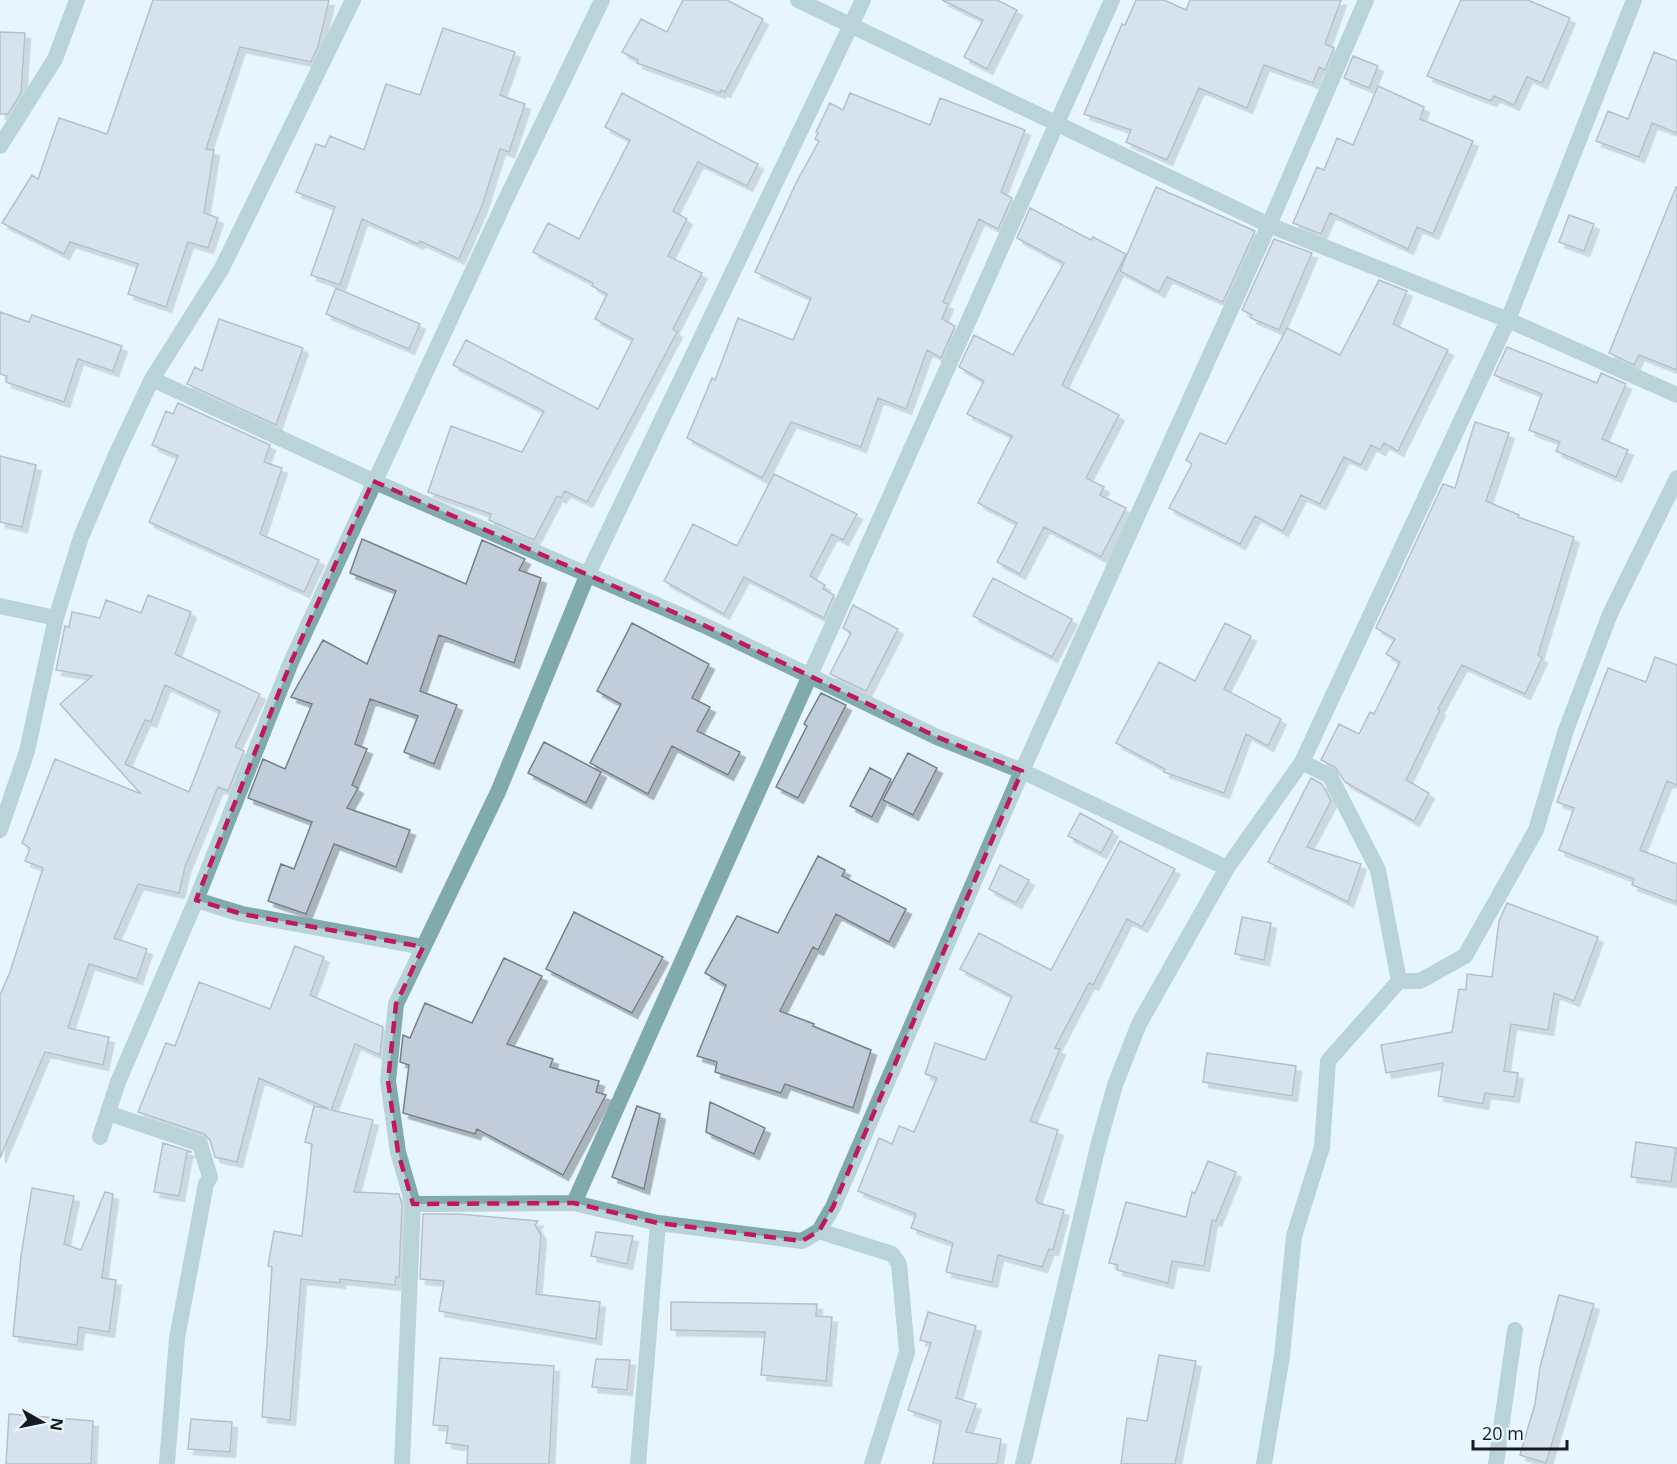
<svg xmlns="http://www.w3.org/2000/svg" width="1677" height="1464" viewBox="0 0 1677 1464" font-family="'Open Sans',sans-serif">
<style>
.building{fill:#c1cddb;stroke:#75808d;stroke-width:1.5;fill-rule:evenodd;filter:url(#shadow)}
.lines{fill:none;stroke-linecap:round;stroke-linejoin:round}
.minor{stroke:#80aaae;stroke-width:16}
.marked{fill:none;stroke:#c2185b;stroke-width:4.5;stroke-dasharray:12 8;stroke-linejoin:round}
</style>
<defs>
<filter id="shadow"><feDropShadow dx="5.5" dy="5.5" stdDeviation="0" flood-color="#0004"/></filter>
</defs>
<rect width="100%" height="100%" fill="#e7f6fe"/>
<!-- building -->
<path class="building" d="M 153,0 L 329,0 L 318,47 L 311,62 L 240,47 L 206,149 L 214,150 L 204,213 L 218,218 L 208,248 L 188,242 L 166,307 L 128,294 L 138,264 L 70,242 L 64,254 L 2,223 L 32,175 L 38,179 L 59,118 L 107,134 Z
M 683,0 L 727,0 L 763,19 L 725,92 L 721,90 L 720,93 L 637,63 L 638,60 L 622,52 L 641,19 L 667,32 Z
M 942,0 L 997,0 L 1017,10 L 987,69 L 964,57 L 983,20 Z
M 1136,0 L 1164,0 L 1186,10 L 1190,0 L 1341,0 L 1325,44 L 1334,48 L 1325,70 L 1319,67 L 1313,83 L 1264,65 L 1247,108 L 1199,88 L 1167,160 L 1126,142 L 1131,130 L 1084,114 L 1122,24 L 1125,25 Z
M 1461,0 L 1528,0 L 1570,18 L 1542,83 L 1527,77 L 1514,105 L 1494,96 L 1491,101 L 1427,76 Z
M 443,28 L 515,52 L 500,95 L 525,104 L 509,152 L 500,149 L 482,206 L 459,259 L 420,241 L 418,244 L 362,219 L 340,285 L 311,275 L 335,207 L 296,192 L 316,144 L 325,147 L 330,136 L 364,150 L 386,84 L 420,95 Z
M 0,32 L 25,33 L 21,93 L 8,114 L 0,114 Z
M 1654,52 L 1677,61 L 1677,133 L 1652,123 L 1639,157 L 1596,141 L 1608,111 L 1628,119 Z
M 1353,56 L 1378,66 L 1369,88 L 1344,78 Z
M 1378,86 L 1424,107 L 1420,119 L 1473,141 L 1433,234 L 1417,227 L 1408,249 L 1330,213 L 1321,234 L 1293,223 L 1317,167 L 1324,170 L 1337,138 L 1353,145 Z
M 622,93 L 758,164 L 747,186 L 698,162 L 673,211 L 687,219 L 668,256 L 702,273 L 673,329 L 677,332 L 587,502 L 565,491 L 561,498 L 557,496 L 534,540 L 489,520 L 491,514 L 428,492 L 451,426 L 522,452 L 544,411 L 453,365 L 466,340 L 598,409 L 633,339 L 595,319 L 607,294 L 592,286 L 593,283 L 533,252 L 548,223 L 579,239 L 630,140 L 605,127 Z
M 850,93 L 930,125 L 940,98 L 1025,130 L 1001,192 L 1012,198 L 998,229 L 979,219 L 943,302 L 948,304 L 942,319 L 955,326 L 941,358 L 927,350 L 906,409 L 878,398 L 861,447 L 791,422 L 762,478 L 687,438 L 712,378 L 715,380 L 738,318 L 793,340 L 811,298 L 755,272 L 796,183 L 819,141 L 815,139 L 818,133 L 816,132 L 830,103 L 843,110 Z
M 1156,187 L 1255,231 L 1223,302 L 1167,277 L 1159,292 L 1120,271 Z
M 1676,187 L 1677,188 L 1677,370 L 1639,355 L 1634,365 L 1609,353 Z
M 1030,208 L 1091,240 L 1093,237 L 1126,254 L 1062,385 L 1119,415 L 1086,478 L 1104,487 L 1100,495 L 1126,508 L 1101,557 L 1044,527 L 1020,574 L 997,562 L 1017,523 L 978,503 L 1012,436 L 967,414 L 984,381 L 959,367 L 974,335 L 1013,355 L 1064,263 L 1017,238 Z
M 1569,215 L 1594,224 L 1584,251 L 1559,242 Z
M 1274,239 L 1312,253 L 1279,330 L 1251,318 L 1252,315 L 1242,310 Z
M 1379,280 L 1407,291 L 1393,324 L 1448,350 L 1398,451 L 1384,443 L 1380,450 L 1371,445 L 1361,465 L 1344,457 L 1320,504 L 1301,495 L 1283,531 L 1255,516 L 1240,544 L 1169,508 L 1192,464 L 1186,460 L 1200,433 L 1226,444 L 1287,328 L 1340,355 Z
M 336,288 L 420,324 L 409,349 L 326,314 Z
M 0,312 L 29,322 L 32,315 L 122,346 L 113,371 L 78,359 L 64,402 L 6,382 L 7,376 L 0,374 Z
M 219,319 L 303,348 L 276,425 L 187,384 L 195,367 L 202,371 Z
M 1507,347 L 1597,383 L 1601,373 L 1626,384 L 1602,439 L 1628,450 L 1616,477 L 1556,451 L 1560,442 L 1529,430 L 1542,394 L 1494,375 Z
M 178,403 L 270,445 L 264,462 L 282,468 L 260,534 L 319,560 L 304,592 L 149,522 L 178,456 L 152,445 L 166,411 L 173,414 Z
M 1475,422 L 1509,433 L 1486,501 L 1519,515 L 1518,517 L 1574,537 L 1538,655 L 1542,658 L 1525,694 L 1462,665 L 1438,709 L 1440,710 L 1406,780 L 1429,793 L 1414,821 L 1345,782 L 1335,767 L 1321,760 L 1339,724 L 1359,734 L 1370,712 L 1374,714 L 1400,662 L 1386,654 L 1395,639 L 1376,628 L 1443,484 L 1455,488 Z
M 0,456 L 36,465 L 22,527 L 0,522 Z
M 774,474 L 857,514 L 843,540 L 832,534 L 810,576 L 825,585 L 823,589 L 834,595 L 824,618 L 744,577 L 724,614 L 664,581 L 693,524 L 737,546 Z
M 362,539 L 466,584 L 482,540 L 525,559 L 519,570 L 541,578 L 514,663 L 439,635 L 420,691 L 457,705 L 434,764 L 404,752 L 418,716 L 370,699 L 355,744 L 367,749 L 352,785 L 358,788 L 347,808 L 410,830 L 396,867 L 334,844 L 306,914 L 268,901 L 281,864 L 294,869 L 312,822 L 248,798 L 263,759 L 285,769 L 312,704 L 291,697 L 323,640 L 367,664 L 396,591 L 350,573 Z
M 993,578 L 1072,619 L 1052,657 L 973,616 Z
M 148,595 L 191,612 L 175,654 L 260,694 L 235,747 L 244,751 L 228,791 L 218,787 L 185,867 L 179,893 L 138,884 L 114,938 L 147,949 L 137,979 L 89,964 L 68,1028 L 109,1037 L 103,1065 L 45,1052 L 0,1158 L 0,995 L 10,972 L 43,868 L 25,861 L 30,848 L 22,843 L 55,759 L 141,794 L 60,704 L 92,676 L 56,670 L 65,626 L 69,627 L 72,612 L 100,618 L 106,600 L 141,613 ZM 165,685 L 220,711 L 189,792 L 125,764 L 145,720 L 151,722 Z
M 853,605 L 898,629 L 866,691 L 830,674 L 851,633 L 843,628 Z
M 632,623 L 709,664 L 692,698 L 710,707 L 697,731 L 740,752 L 728,775 L 672,746 L 648,794 L 590,763 L 621,704 L 597,691 Z
M 1225,623 L 1251,636 L 1224,689 L 1281,719 L 1268,746 L 1246,734 L 1224,793 L 1164,772 L 1165,769 L 1116,743 L 1159,662 L 1195,681 Z
M 1655,657 L 1677,665 L 1677,785 L 1667,781 L 1640,850 L 1677,864 L 1677,902 L 1632,885 L 1634,879 L 1559,850 L 1574,808 L 1557,802 L 1608,668 L 1646,682 Z
M 821,693 L 846,705 L 798,798 L 776,787 L 807,726 L 804,724 Z
M 544,742 L 601,772 L 586,803 L 528,773 Z
M 908,753 L 937,768 L 913,815 L 883,800 Z
M 870,768 L 891,779 L 872,817 L 850,806 Z
M 1311,778 L 1322,784 L 1331,801 L 1307,847 L 1361,864 L 1348,902 L 1268,862 Z
M 1080,813 L 1113,831 L 1101,853 L 1068,836 Z
M 1120,841 L 1175,869 L 1142,927 L 1127,919 L 1093,985 L 1089,983 L 1055,1048 L 1060,1049 L 1030,1121 L 1058,1130 L 1036,1200 L 1038,1203 L 1064,1210 L 1053,1250 L 1049,1249 L 1042,1267 L 998,1255 L 992,1282 L 946,1272 L 953,1243 L 911,1228 L 916,1214 L 858,1191 L 879,1138 L 892,1144 L 899,1126 L 914,1132 L 937,1078 L 925,1074 L 935,1043 L 985,1060 L 1012,996 L 960,969 L 979,933 L 1051,970 Z
M 818,856 L 845,870 L 842,876 L 906,909 L 889,942 L 836,914 L 818,950 L 813,947 L 780,1011 L 814,1024 L 813,1026 L 871,1050 L 853,1108 L 785,1084 L 781,1093 L 715,1072 L 717,1062 L 697,1056 L 726,985 L 705,973 L 737,916 L 778,933 Z
M 1000,865 L 1029,880 L 1016,903 L 989,889 Z
M 1507,903 L 1598,937 L 1574,1001 L 1554,993 L 1548,1030 L 1511,1024 L 1504,1071 L 1518,1073 L 1514,1097 L 1485,1093 L 1483,1104 L 1438,1096 L 1443,1063 L 1386,1073 L 1381,1045 L 1452,1032 L 1459,989 L 1466,990 L 1467,974 L 1492,977 L 1499,921 Z
M 574,912 L 663,957 L 632,1013 L 546,969 Z
M 1242,917 L 1271,923 L 1264,960 L 1235,954 Z
M 295,946 L 324,957 L 310,995 L 383,1027 L 380,1055 L 355,1044 L 331,1110 L 373,1120 L 354,1192 L 399,1194 L 402,1205 L 399,1277 L 396,1277 L 395,1285 L 340,1279 L 340,1283 L 301,1279 L 290,1420 L 262,1417 L 272,1267 L 268,1266 L 274,1231 L 302,1236 L 312,1144 L 305,1142 L 314,1106 L 329,1109 L 259,1078 L 237,1162 L 215,1157 L 210,1140 L 204,1134 L 138,1112 L 166,1043 L 175,1046 L 199,982 L 270,1009 Z
M 504,958 L 542,976 L 507,1044 L 553,1059 L 550,1067 L 599,1081 L 596,1092 L 606,1095 L 563,1175 L 477,1129 L 475,1134 L 403,1113 L 409,1065 L 400,1062 L 403,1035 L 410,1038 L 425,1003 L 472,1023 Z
M 1207,1053 L 1296,1066 L 1292,1096 L 1203,1082 Z
M 710,1102 L 765,1128 L 754,1154 L 706,1132 Z
M 637,1106 L 660,1114 L 644,1189 L 612,1177 Z
M 1636,1142 L 1676,1148 L 1671,1182 L 1631,1177 Z
M 163,1143 L 192,1152 L 187,1152 L 179,1196 L 154,1192 Z
M 1208,1161 L 1236,1172 L 1216,1221 L 1212,1220 L 1204,1266 L 1172,1261 L 1168,1283 L 1117,1270 L 1118,1265 L 1109,1263 L 1126,1202 L 1186,1217 L 1192,1192 L 1195,1193 Z
M 32,1188 L 74,1196 L 64,1244 L 81,1250 L 105,1192 L 113,1194 L 102,1278 L 116,1280 L 109,1332 L 79,1327 L 77,1345 L 13,1336 L 21,1256 Z
M 423,1214 L 458,1214 L 538,1221 L 535,1225 L 541,1235 L 536,1294 L 600,1302 L 596,1339 L 439,1311 L 444,1281 L 420,1279 Z
M 596,1232 L 633,1236 L 627,1264 L 591,1256 Z
M 1559,1295 L 1594,1304 L 1546,1463 L 1520,1455 L 1535,1404 L 1540,1367 Z
M 671,1302 L 817,1304 L 816,1316 L 832,1317 L 826,1381 L 761,1375 L 765,1332 L 671,1330 Z
M 928,1312 L 976,1326 L 956,1398 L 976,1404 L 966,1432 L 1001,1439 L 997,1464 L 933,1464 L 941,1421 L 908,1410 L 931,1343 L 920,1340 Z
M 1159,1355 L 1196,1361 L 1175,1464 L 1121,1464 L 1127,1418 L 1147,1421 Z
M 440,1358 L 554,1366 L 549,1464 L 467,1464 L 468,1446 L 446,1443 L 448,1426 L 433,1425 Z
M 596,1359 L 630,1360 L 627,1390 L 592,1387 Z
M 9,1414 L 93,1421 L 91,1464 L 6,1464 Z
M 191,1419 L 232,1422 L 230,1452 L 188,1449 Z"/>
<g class="lines">
<!-- minor -->
<path class="minor" d="M 798,0 L 1269,225 L 1508,320 L 1677,395
M 0,146 L 55,59 L 77,0
M 152,379 L 373,481 L 710,628 L 937,737 L 1022,771 L 1227,868
M 0,606 L 56,618
M 0,830 L 27,751 L 56,618 L 81,537 L 116,455 L 152,379 L 222,268 L 353,0
M 196,900 L 242,914 L 423,947
M 1399,981 L 1420,981 L 1465,956 L 1536,830 L 1566,730 L 1610,614 L 1677,478
M 108,1113 L 200,1144 L 210,1177 L 206,1184 L 177,1338 L 167,1464
M 100,1137 L 118,1082 L 196,900 L 291,662 L 506,199 L 602,0
M 574,1203 L 1112,0
M 413,1204 L 574,1203 L 658,1223 L 802,1241 L 819,1231 L 833,1207 L 1022,771 L 1269,225 L 1366,0
M 819,1231 L 892,1254 L 899,1264 L 907,1352 L 872,1464
M 402,1464 L 413,1204 L 398,1152 L 388,1081 L 396,1004 L 498,792 L 587,576 L 863,0
M 638,1464 L 658,1223
M 1023,1464 L 1098,1146 L 1115,1085 L 1139,1024 L 1227,868 L 1302,762 L 1508,320 L 1634,0
M 1264,1464 L 1282,1356 L 1294,1236 L 1322,1147 L 1328,1061 L 1399,981 L 1378,870 L 1330,776 L 1302,762
M 1496,1464 L 1515,1330"/>
</g>
<!-- marked area -->
<path d="M0 0H1677V1464H0ZM 373,481 L 710,628 L 937,737 L 1022,771 L 833,1207 L 819,1231 L 802,1241 L 658,1223 L 574,1203 L 413,1204 L 398,1152 L 388,1081 L 396,1004 L 423,947 L 242,914 L 196,900 L 291,662 Z" fill="#e7f6fe" fill-opacity=".55" fill-rule="evenodd"/>
<path class="marked" d="M 373,481 L 710,628 L 937,737 L 1022,771 L 833,1207 L 819,1231 L 802,1241 L 658,1223 L 574,1203 L 413,1204 L 398,1152 L 388,1081 L 396,1004 L 423,947 L 242,914 L 196,900 L 291,662 Z"/>
<!-- north arrow -->
<g transform="translate(42 1422) rotate(99)" stroke="#e7f6fe" stroke-width="4.5" paint-order="stroke">
<path d="M0-4.5L10 22L0 15L-10 22Z" fill="#151c1f"/>
<text y="-9" font-size="16" font-weight="bold" text-anchor="middle" fill="#151c1f">N</text>
</g>
<!-- scale -->
<path d="M1473 1440v9h94v-9" fill="none" stroke="#151c1f" stroke-width="3"/>
<text x="1482" y="1440" font-size="18" fill="#151c1f" stroke="#e7f6fe" stroke-width="4.5" paint-order="stroke">20 m</text>
</svg>
